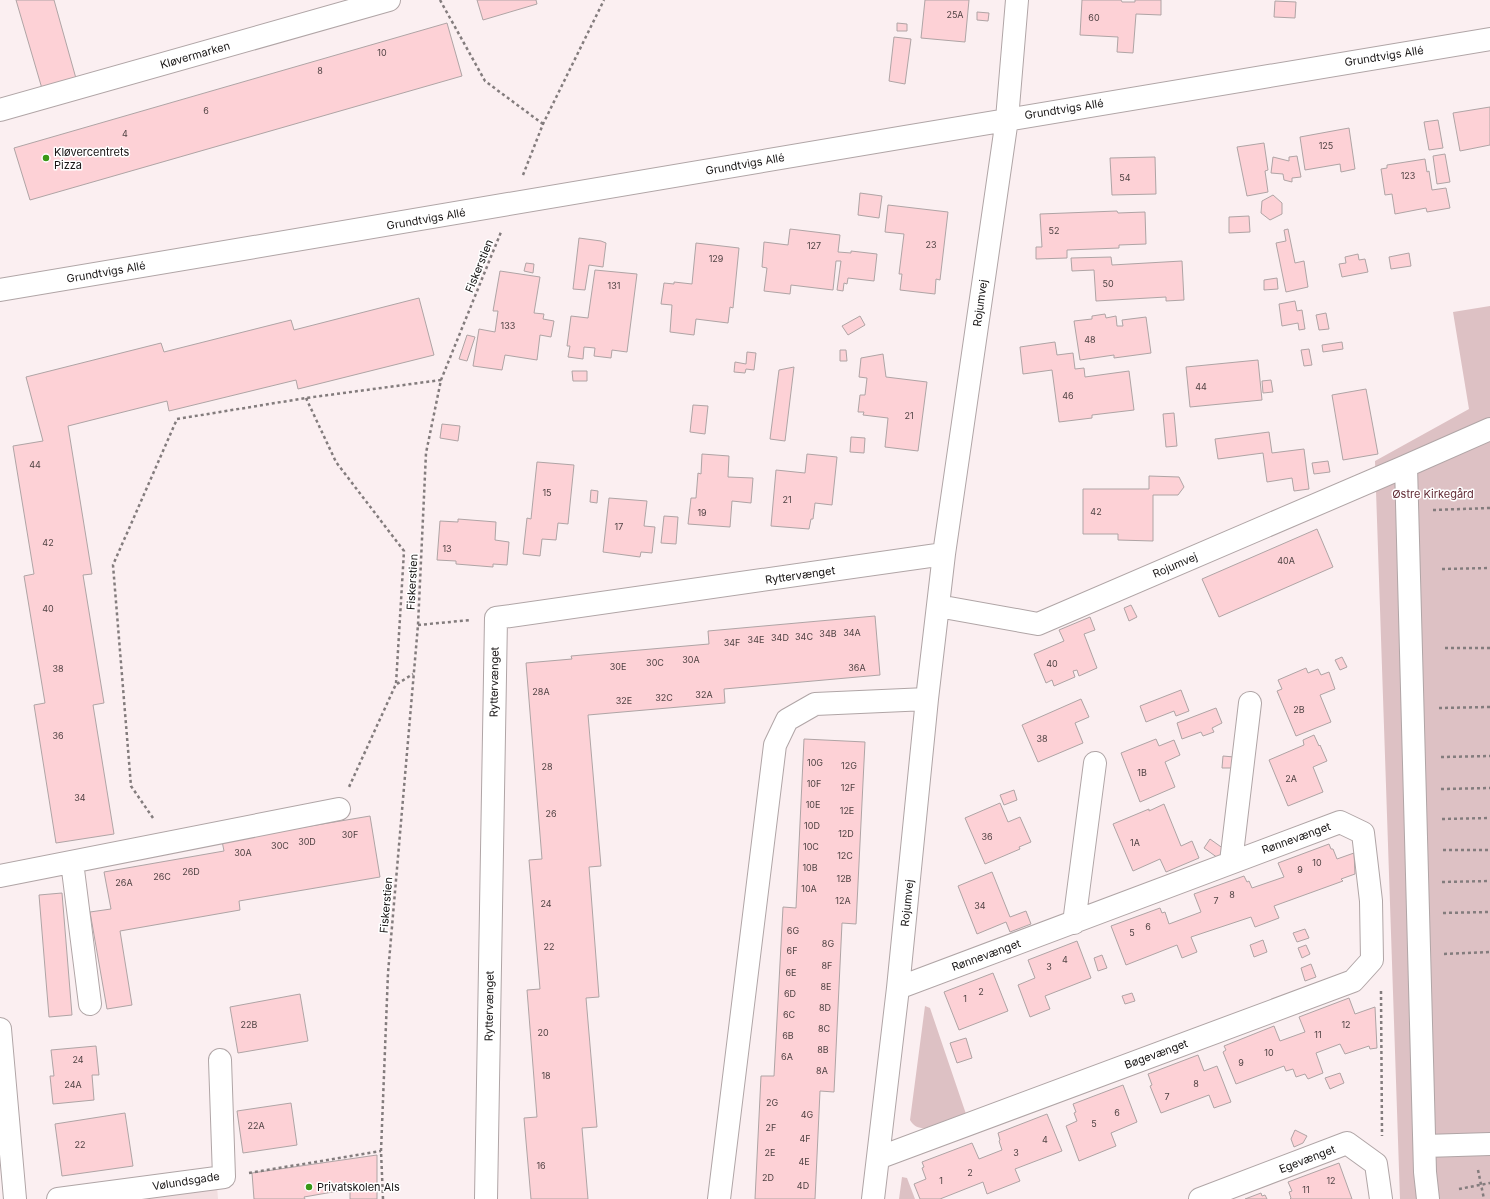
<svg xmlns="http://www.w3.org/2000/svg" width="1490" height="1199" viewBox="0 0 1490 1199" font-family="Inter,sans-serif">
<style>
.built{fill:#f2dee0}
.green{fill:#ddc1c4}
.building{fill:#fdd1d6;stroke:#afa4a5}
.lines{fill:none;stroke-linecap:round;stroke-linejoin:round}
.minor-casing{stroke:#b0a5a6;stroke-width:24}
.path{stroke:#837c7d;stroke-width:2.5;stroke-dasharray:3 3;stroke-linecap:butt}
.minor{stroke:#fff;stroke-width:22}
.poi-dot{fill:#3a9716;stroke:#fff;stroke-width:1.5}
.labels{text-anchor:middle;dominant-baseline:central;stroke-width:3;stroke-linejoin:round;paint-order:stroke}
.number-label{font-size:9px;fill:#504344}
.street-label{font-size:11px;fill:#171414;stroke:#fff}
.poi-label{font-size:11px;fill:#171414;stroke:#fff;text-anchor:start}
.park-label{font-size:11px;fill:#622c36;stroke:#fff}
</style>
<rect width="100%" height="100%" fill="#fbeff1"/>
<!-- built -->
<path class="built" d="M 217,1186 L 218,1199 L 138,1199 Z"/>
<!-- green -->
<path class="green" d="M 1490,306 L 1490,1199 L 1400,1199 L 1375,461 L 1469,409 L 1453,312 Z
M 925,1006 L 930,1008 L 966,1114 C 951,1120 920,1139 910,1120 Z
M 902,1177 L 907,1178 L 915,1199 L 899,1199 Z"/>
<!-- building -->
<path class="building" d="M 16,0 L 54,0 L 77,82 L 43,92 Z
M 477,0 L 536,0 L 537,4 L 483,20 Z
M 925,0 L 969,0 L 965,42 L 921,38 Z
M 1082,0 L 1121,0 L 1122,2 L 1135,2 L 1135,0 L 1161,0 L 1161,15 L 1136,14 L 1133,53 L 1117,52 L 1118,37 L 1080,35 Z
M 1275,1 L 1296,2 L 1295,18 L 1274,17 Z
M 977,12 L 989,13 L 988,21 L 977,20 Z
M 447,23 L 462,76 L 30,200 L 14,148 Z
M 897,23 L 907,24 L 907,31 L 897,31 Z
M 894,37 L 911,39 L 905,84 L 889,81 Z
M 1490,107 L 1490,145 L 1460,151 L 1453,113 Z
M 1438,120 L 1443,148 L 1429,150 L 1424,122 Z
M 1349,128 L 1355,169 L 1341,172 L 1340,164 L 1305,170 L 1300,137 Z
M 1264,143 L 1268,170 L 1265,171 L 1268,192 L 1247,196 L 1237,147 Z
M 1445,154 L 1450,182 L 1437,184 L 1433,156 Z
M 1297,156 L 1301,177 L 1292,178 L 1292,182 L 1284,180 L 1283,174 L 1271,173 L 1273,157 L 1289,161 L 1289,157 Z
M 1155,157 L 1156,194 L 1112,195 L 1110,158 Z
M 1425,159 L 1427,172 L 1429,171 L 1432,190 L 1446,188 L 1450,208 L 1427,212 L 1426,208 L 1395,214 L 1392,194 L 1385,195 L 1381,169 L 1387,168 L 1387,165 Z
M 860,193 L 882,196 L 879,218 L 858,215 Z
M 1273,195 L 1282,203 L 1282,214 L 1270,220 L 1261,213 L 1262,201 Z
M 888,205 L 948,212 L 940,280 L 936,279 L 935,294 L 900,290 L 902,274 L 899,274 L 904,234 L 885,232 Z
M 1117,211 L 1118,213 L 1145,212 L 1146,244 L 1119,245 L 1119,248 L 1067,250 L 1067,258 L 1036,259 L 1036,247 L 1042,247 L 1040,214 Z
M 1249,216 L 1250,232 L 1229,233 L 1229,217 Z
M 790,229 L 840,235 L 838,252 L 851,253 L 851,251 L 877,254 L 874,281 L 848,278 L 847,284 L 844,283 L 843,291 L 837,290 L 841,261 L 836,261 L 833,290 L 791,285 L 790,294 L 764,291 L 767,268 L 762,267 L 764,242 L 788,245 Z
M 1288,229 L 1295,263 L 1304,261 L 1308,287 L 1286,292 L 1276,243 L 1286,241 L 1284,230 Z
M 579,238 L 601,241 L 606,243 L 603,267 L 589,265 L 585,290 L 573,289 Z
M 696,243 L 739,248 L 733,308 L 730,307 L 728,323 L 696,319 L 694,335 L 670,332 L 672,305 L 661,304 L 664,283 L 674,284 L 674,282 L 692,284 Z
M 1409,253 L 1411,266 L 1391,269 L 1389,257 Z
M 1358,254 L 1359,260 L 1365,259 L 1368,272 L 1342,277 L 1339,264 L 1346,263 L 1345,257 Z
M 1111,257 L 1112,265 L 1182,261 L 1184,300 L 1166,301 L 1166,297 L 1096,301 L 1094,270 L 1072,271 L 1071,258 Z
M 526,263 L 534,264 L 533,273 L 524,271 Z
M 595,270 L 637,274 L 627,352 L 612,350 L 611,358 L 594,356 L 595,348 L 584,347 L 583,359 L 568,357 L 570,346 L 567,346 L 571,316 L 588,318 Z
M 500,271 L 540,277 L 534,313 L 544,314 L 543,319 L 554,321 L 551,337 L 540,335 L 537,360 L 505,355 L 502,370 L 473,366 L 479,329 L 495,332 L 498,311 L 493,311 Z
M 1277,278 L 1278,289 L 1264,290 L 1264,280 Z
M 419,298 L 434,355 L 298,389 L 296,380 L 169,411 L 167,401 L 68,426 L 92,574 L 83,575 L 104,703 L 93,705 L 114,834 L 56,843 L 34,705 L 45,703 L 24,576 L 34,574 L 13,446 L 43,441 L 26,377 L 161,343 L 164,352 L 291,320 L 294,330 Z
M 1295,301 L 1297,311 L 1302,310 L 1305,329 L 1299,330 L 1298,323 L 1282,326 L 1279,304 Z
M 1326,313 L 1329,329 L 1319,330 L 1316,315 Z
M 1105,314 L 1106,318 L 1116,316 L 1117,326 L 1123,326 L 1122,320 L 1146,317 L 1151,353 L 1114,358 L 1114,355 L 1080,360 L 1074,321 L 1092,319 L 1092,316 Z
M 860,316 L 865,325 L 848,335 L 842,326 Z
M 467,335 L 475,337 L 467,361 L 459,359 Z
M 1055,342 L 1057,355 L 1073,353 L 1075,369 L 1084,368 L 1085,377 L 1129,371 L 1134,410 L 1092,415 L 1092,418 L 1059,422 L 1052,370 L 1023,374 L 1020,347 Z
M 1342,342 L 1343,349 L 1323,352 L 1322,345 Z
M 1309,349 L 1312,365 L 1304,366 L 1301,350 Z
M 840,350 L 846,350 L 847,361 L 840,361 Z
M 747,352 L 756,353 L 754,370 L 746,369 L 745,373 L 734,372 L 735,362 L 746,364 Z
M 883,354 L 886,377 L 927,382 L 918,451 L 885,447 L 888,418 L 863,415 L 864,412 L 858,412 L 860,395 L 865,395 L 867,378 L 859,377 L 861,358 Z
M 1258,360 L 1262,400 L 1190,407 L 1186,367 Z
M 794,367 L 785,441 L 770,439 L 779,370 Z
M 572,371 L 587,371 L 587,381 L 573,381 Z
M 1271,380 L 1273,392 L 1263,393 L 1262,381 Z
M 1366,389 L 1378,454 L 1343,460 L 1332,395 Z
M 693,405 L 708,406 L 705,434 L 690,432 Z
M 1174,413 L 1177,446 L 1166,447 L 1163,414 Z
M 442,424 L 460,426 L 458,441 L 440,438 Z
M 1269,432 L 1272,453 L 1304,449 L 1309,489 L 1294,491 L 1292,478 L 1267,482 L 1263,453 L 1218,459 L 1215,439 Z
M 851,437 L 865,438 L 864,453 L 850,452 Z
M 702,454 L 729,456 L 728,477 L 753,478 L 751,503 L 732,501 L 730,527 L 688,524 L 691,498 L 696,498 L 698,473 L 701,474 Z
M 807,454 L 837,457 L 832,505 L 815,503 L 813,519 L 811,519 L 809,529 L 771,526 L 776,470 L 805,473 Z
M 1328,461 L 1330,472 L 1314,474 L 1312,463 Z
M 537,462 L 574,465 L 568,524 L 558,523 L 556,540 L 542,539 L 540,556 L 523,554 L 527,518 L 531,519 Z
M 1149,476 L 1179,477 L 1184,487 L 1178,495 L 1153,495 L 1153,541 L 1118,540 L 1118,534 L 1083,534 L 1083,489 L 1149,489 Z
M 591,490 L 598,491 L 597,503 L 590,502 Z
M 609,498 L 647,501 L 644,526 L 655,527 L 652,553 L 641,552 L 640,557 L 603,552 Z
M 664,516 L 678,517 L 676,544 L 661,543 Z
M 458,519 L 496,522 L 495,540 L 509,542 L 507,565 L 493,564 L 493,567 L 456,564 L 456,561 L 437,560 L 440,521 L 458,522 Z
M 1317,529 L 1333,567 L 1219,617 L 1202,579 Z
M 1131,605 L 1137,617 L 1129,621 L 1124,608 Z
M 875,616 L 880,675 L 724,689 L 725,703 L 588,715 L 601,866 L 589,867 L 599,997 L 586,998 L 597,1127 L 582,1128 L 588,1199 L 531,1199 L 524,1118 L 537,1117 L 527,990 L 540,989 L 529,860 L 542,859 L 526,663 L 572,659 L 571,656 L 709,644 L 708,631 Z
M 1090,617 L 1095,630 L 1084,634 L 1097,668 L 1079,676 L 1077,670 L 1073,671 L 1075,677 L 1054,686 L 1052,680 L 1046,683 L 1034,654 L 1064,641 L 1059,630 Z
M 1342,657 L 1347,667 L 1340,670 L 1335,660 Z
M 1306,668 L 1308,673 L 1318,669 L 1321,675 L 1329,672 L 1335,689 L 1320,695 L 1331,722 L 1296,736 L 1277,691 L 1282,689 L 1278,680 Z
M 1181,690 L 1189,711 L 1176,716 L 1174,711 L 1146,722 L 1140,706 Z
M 1081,699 L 1089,717 L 1075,723 L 1083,743 L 1038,762 L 1022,725 Z
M 1216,708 L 1222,723 L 1212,728 L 1214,732 L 1203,736 L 1201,732 L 1182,739 L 1177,723 Z
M 1314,735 L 1319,746 L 1320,745 L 1327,761 L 1313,767 L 1323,792 L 1288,806 L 1269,760 L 1304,745 L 1303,740 Z
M 804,739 L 865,742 L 856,924 L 842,923 L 834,1092 L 820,1091 L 815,1199 L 755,1199 L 761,1076 L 774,1076 L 783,907 L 796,908 Z
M 1156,739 L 1159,746 L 1174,740 L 1180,755 L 1165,762 L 1175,787 L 1140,802 L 1121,753 Z
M 1223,756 L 1234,757 L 1232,768 L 1222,768 Z
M 1014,790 L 1017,800 L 1004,805 L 1000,795 Z
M 1000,803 L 1008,822 L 1020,817 L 1031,842 L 1019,847 L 1020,849 L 985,864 L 965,818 Z
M 1164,804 L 1181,846 L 1192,841 L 1199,858 L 1166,872 L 1160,859 L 1133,871 L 1113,824 L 1149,809 L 1149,811 Z
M 370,816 L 380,877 L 239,901 L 240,910 L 120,931 L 132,1005 L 107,1009 L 90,912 L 111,909 L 104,872 L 224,851 L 222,841 Z
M 1210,839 L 1224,849 L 1218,858 L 1204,848 Z
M 1329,844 L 1331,849 L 1333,849 L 1337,859 L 1354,853 L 1355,874 L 1341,879 L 1343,881 L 1274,906 L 1279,918 L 1255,927 L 1251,917 L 1191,937 L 1197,952 L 1182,958 L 1177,945 L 1126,965 L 1111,926 L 1160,908 L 1162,913 L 1165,912 L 1169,924 L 1201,912 L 1194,894 L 1244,876 L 1247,882 L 1249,881 L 1252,888 L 1284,877 L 1278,863 Z
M 992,872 L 1010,917 L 1026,911 L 1031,924 L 1010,932 L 1006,922 L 977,934 L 958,886 Z
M 62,893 L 72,1015 L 49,1017 L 39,895 Z
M 1305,929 L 1309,938 L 1297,942 L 1293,933 Z
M 1263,940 L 1267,952 L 1254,957 L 1250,945 Z
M 1077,941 L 1091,978 L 1045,996 L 1050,1009 L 1030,1017 L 1018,985 L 1035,978 L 1028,960 Z
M 1306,945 L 1310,954 L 1302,958 L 1298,948 Z
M 1102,955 L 1107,968 L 1098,971 L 1094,958 Z
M 1311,964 L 1316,977 L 1305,981 L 1301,968 Z
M 993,973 L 1008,1011 L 959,1030 L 944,992 Z
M 1132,993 L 1135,1001 L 1125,1004 L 1122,996 Z
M 300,994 L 308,1041 L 238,1053 L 230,1007 Z
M 1349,998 L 1355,1014 L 1375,1007 L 1377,1048 L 1370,1049 L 1369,1046 L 1345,1054 L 1340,1044 L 1316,1053 L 1323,1073 L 1308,1079 L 1305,1074 L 1296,1077 L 1293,1069 L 1286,1071 L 1284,1066 L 1236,1084 L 1223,1052 L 1226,1050 L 1224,1046 L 1274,1026 L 1280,1041 L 1305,1032 L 1299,1017 Z
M 966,1038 L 972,1058 L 957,1063 L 950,1043 Z
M 96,1046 L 99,1075 L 92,1075 L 94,1100 L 53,1104 L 50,1076 L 54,1076 L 51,1050 Z
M 1198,1055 L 1204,1071 L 1217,1066 L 1231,1102 L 1214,1108 L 1209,1095 L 1161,1113 L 1150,1086 L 1152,1085 L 1148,1074 Z
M 1340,1073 L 1344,1083 L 1330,1089 L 1325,1078 Z
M 1123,1085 L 1137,1122 L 1111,1133 L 1116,1146 L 1079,1161 L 1066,1126 L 1077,1121 L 1074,1113 L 1076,1112 L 1073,1104 Z
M 291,1103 L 297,1145 L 243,1153 L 237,1111 Z
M 125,1113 L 133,1166 L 62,1176 L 55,1124 Z
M 1047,1114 L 1062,1151 L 1015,1169 L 1020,1181 L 987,1194 L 983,1182 L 940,1199 L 920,1199 L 914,1184 L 926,1179 L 922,1168 L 924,1167 L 922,1162 L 972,1143 L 979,1159 L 1002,1150 L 999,1141 L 1000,1140 L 998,1133 Z
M 1295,1130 L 1307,1136 L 1303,1143 L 1294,1147 L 1291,1139 Z
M 377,1155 L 377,1199 L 350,1199 L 350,1189 L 304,1197 L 305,1199 L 254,1199 L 252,1173 Z
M 1339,1163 L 1352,1199 L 1290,1199 L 1291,1198 L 1289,1192 L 1292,1191 L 1288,1182 Z
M 1261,1193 L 1262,1196 L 1265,1195 L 1267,1199 L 1245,1199 Z"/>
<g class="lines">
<defs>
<path id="minor" d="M 0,110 L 389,0
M 0,290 C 497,207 993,121 1490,39
M 938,606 L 1038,624 L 1406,466
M 72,862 L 90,1004
M 1231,862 L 1250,703
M 0,876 L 339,809
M 1074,923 L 1095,763
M 0,1029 L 15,1199
M 1425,1146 L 1490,1144
M 878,1158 L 1353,981 L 1372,960 L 1371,901 L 1363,833 L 1340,822 L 898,988
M 58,1199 L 224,1177 L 220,1060
M 486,1199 L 496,618 L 944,554
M 719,1199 L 775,745 L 787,720 L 815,704 L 927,699
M 873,1199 L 898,988 L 927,699 L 944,554 L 1007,119 L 1017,0
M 1200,1199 L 1347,1143 L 1376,1164 L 1381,1199
M 1428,1199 L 1425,1172 L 1406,466 L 1490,429"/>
</defs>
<!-- minor casing -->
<use href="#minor" class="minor-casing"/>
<!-- path -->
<path class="path" d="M 440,0 L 485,81 L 543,124
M 523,175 L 543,124 L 604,0
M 306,398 L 336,462 L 404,551 L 396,684 L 349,787
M 1433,510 L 1490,508
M 1442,569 L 1490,568
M 418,625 L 471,620
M 1445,648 L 1490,648
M 397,684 L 413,674
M 1439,708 L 1490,707
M 1441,757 L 1490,756
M 1441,789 L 1490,788
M 153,818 L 131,786 L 113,565 L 177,419 L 306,398 L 441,380
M 1442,819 L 1490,818
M 1443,850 L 1490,850
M 1442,882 L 1490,881
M 1443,913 L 1490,912
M 1444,954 L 1490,952
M 1381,991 L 1382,1136
M 1478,1170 L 1484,1199
M 249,1173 L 381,1151
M 1459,1189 L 1490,1183
M 383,1199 L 381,1151 L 388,973 L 418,625 L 426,453 L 441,380 L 501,232"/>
<!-- minor -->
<use href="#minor" class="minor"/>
</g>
<!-- markers -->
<g class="poi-dot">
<circle cx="46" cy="158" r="4"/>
<circle cx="309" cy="1187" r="4"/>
</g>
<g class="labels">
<!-- number labels -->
<g class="number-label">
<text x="955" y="14">25A</text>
<text x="1094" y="17">60</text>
<text x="382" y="52">10</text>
<text x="320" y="70">8</text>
<text x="206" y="110">6</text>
<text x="125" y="133">4</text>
<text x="1326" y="145">125</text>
<text x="1408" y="175">123</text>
<text x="1125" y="177">54</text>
<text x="1054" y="230">52</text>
<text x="931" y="244">23</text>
<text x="814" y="245">127</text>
<text x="716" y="258">129</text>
<text x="1108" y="283">50</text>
<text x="614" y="285">131</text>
<text x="508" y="325">133</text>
<text x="1090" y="339">48</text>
<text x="1201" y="386">44</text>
<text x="1068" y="395">46</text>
<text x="909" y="415">21</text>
<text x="35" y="464">44</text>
<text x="547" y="492">15</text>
<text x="787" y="499">21</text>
<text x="1096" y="511">42</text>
<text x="702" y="512">19</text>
<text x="619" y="526">17</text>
<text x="48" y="542">42</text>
<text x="447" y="548">13</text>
<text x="1286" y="560">40A</text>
<text x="48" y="608">40</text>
<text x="852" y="632">34A</text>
<text x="828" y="633">34B</text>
<text x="804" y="636">34C</text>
<text x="780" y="637">34D</text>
<text x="756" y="639">34E</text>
<text x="732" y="642">34F</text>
<text x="691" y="659">30A</text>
<text x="655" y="662">30C</text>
<text x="1052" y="663">40</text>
<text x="618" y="666">30E</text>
<text x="857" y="667">36A</text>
<text x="58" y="668">38</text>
<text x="541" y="691">28A</text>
<text x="704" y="694">32A</text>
<text x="664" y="697">32C</text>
<text x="624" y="700">32E</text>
<text x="1299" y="709">2B</text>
<text x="58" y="735">36</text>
<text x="1042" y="738">38</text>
<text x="815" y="762">10G</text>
<text x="849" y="765">12G</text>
<text x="547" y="766">28</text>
<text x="1142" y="772">1B</text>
<text x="1291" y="778">2A</text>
<text x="814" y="783">10F</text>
<text x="848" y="787">12F</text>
<text x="80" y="797">34</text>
<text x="813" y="804">10E</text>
<text x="847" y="810">12E</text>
<text x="551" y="813">26</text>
<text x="812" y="825">10D</text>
<text x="846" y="833">12D</text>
<text x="350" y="834">30F</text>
<text x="987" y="836">36</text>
<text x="307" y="841">30D</text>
<text x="1135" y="842">1A</text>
<text x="280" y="845">30C</text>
<text x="811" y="846">10C</text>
<text x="243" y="852">30A</text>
<text x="845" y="855">12C</text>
<text x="1317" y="862">10</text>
<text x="810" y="867">10B</text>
<text x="1300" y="869">9</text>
<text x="191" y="871">26D</text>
<text x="162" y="876">26C</text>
<text x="844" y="878">12B</text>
<text x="124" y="882">26A</text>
<text x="809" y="888">10A</text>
<text x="1232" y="894">8</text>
<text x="843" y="900">12A</text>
<text x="1216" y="900">7</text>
<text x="546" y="903">24</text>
<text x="980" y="905">34</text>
<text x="1148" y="926">6</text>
<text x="793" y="930">6G</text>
<text x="1132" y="932">5</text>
<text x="828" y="943">8G</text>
<text x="549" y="946">22</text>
<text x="792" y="950">6F</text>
<text x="1065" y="959">4</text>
<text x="827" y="965">8F</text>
<text x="1049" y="966">3</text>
<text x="791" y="972">6E</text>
<text x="826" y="986">8E</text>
<text x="981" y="991">2</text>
<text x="790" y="993">6D</text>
<text x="965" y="998">1</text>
<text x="825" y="1007">8D</text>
<text x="789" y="1014">6C</text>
<text x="249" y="1024">22B</text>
<text x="1346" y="1024">12</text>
<text x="824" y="1028">8C</text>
<text x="543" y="1032">20</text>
<text x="1318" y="1034">11</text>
<text x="788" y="1035">6B</text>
<text x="823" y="1049">8B</text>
<text x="1269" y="1052">10</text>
<text x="787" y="1056">6A</text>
<text x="78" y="1059">24</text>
<text x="1241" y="1062">9</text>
<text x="822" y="1070">8A</text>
<text x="546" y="1075">18</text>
<text x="1196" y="1083">8</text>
<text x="73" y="1084">24A</text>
<text x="1167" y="1096">7</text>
<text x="772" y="1102">2G</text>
<text x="1117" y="1112">6</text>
<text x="807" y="1114">4G</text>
<text x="1094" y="1123">5</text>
<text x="256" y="1125">22A</text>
<text x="771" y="1127">2F</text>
<text x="805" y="1138">4F</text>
<text x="1045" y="1139">4</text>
<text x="80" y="1144">22</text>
<text x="770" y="1152">2E</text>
<text x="1016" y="1152">3</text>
<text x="804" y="1161">4E</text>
<text x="541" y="1165">16</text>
<text x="970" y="1172">2</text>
<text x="768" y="1177">2D</text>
<text x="941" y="1180">1</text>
<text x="1331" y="1180">12</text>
<text x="803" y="1185">4D</text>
<text x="1306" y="1189">11</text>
</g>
<!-- street labels -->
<g class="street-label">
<text transform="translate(195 55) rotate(-16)">Kløvermarken</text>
<text transform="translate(1384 56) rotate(-9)">Grundtvigs Allé</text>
<text transform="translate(1064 109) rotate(-9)">Grundtvigs Allé</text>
<text transform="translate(745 164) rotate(-10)">Grundtvigs Allé</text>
<text transform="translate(426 219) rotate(-10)">Grundtvigs Allé</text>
<text transform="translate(479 266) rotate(-68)">Fiskerstien</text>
<text transform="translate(106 272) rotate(-10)">Grundtvigs Allé</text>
<text transform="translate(980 303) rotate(-82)">Rojumvej</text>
<text transform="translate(1175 565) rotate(-23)">Rojumvej</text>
<text transform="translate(800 575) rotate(-8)">Ryttervænget</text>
<text transform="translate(412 582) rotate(-87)">Fiskerstien</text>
<text transform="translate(494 682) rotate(-89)">Ryttervænget</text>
<text transform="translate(1296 838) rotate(-20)">Rønnevænget</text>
<text transform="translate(907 903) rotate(-84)">Rojumvej</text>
<text transform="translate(386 905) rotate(-85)">Fiskerstien</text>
<text transform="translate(986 955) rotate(-20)">Rønnevænget</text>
<text transform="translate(489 1006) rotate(-89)">Ryttervænget</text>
<text transform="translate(1156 1054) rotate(-20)">Bøgevænget</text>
<text transform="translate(1307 1159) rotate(-21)">Egevænget</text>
<text transform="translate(186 1181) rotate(-9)">Vølundsgade</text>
</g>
<!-- poi labels -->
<g class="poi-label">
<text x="54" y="152">Kløvercentrets<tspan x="54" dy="13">Pizza</tspan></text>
<text x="317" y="1187">Privatskolen Als</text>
</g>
<!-- park labels -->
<g class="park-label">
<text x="1433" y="494">Østre Kirkegård</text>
</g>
</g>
</svg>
